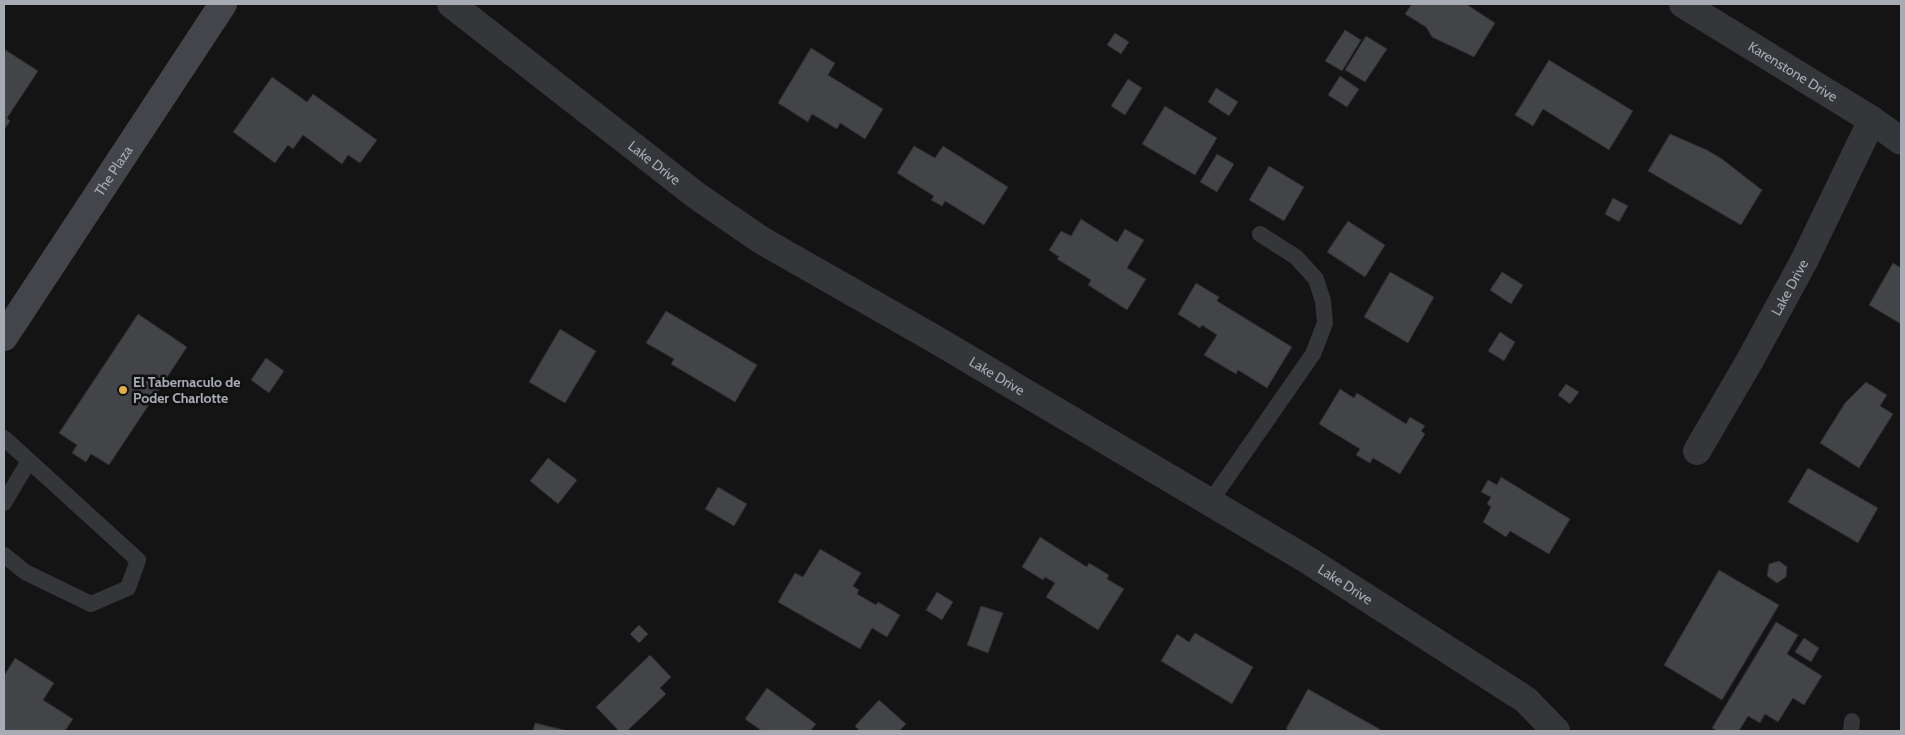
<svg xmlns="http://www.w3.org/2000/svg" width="1905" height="735" viewBox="0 0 1905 735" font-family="Cabin,sans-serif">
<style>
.building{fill:#434448;stroke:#2e2e31}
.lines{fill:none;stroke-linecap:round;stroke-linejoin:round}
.lane{stroke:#35363a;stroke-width:16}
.street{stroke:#35363a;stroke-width:28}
.secondary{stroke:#43454a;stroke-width:28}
.poi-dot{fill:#e2ae40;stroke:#0f0f10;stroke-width:2}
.labels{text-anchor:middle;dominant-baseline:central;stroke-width:5;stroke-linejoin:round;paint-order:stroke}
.street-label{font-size:14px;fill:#a7abb4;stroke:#0f0f10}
.poi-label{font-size:14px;font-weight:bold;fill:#a7abb4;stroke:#0f0f10;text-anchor:start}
</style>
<rect width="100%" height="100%" fill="#141415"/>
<!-- building -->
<path class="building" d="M 1412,4 L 1466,4 L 1495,23 L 1474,57 L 1432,37 L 1426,27 L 1405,14 Z
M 1345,30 L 1361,40 L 1342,71 L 1325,61 Z
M 1115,33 L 1129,42 L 1121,54 L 1107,45 Z
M 1366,36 L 1387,49 L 1365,82 L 1345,70 Z
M 811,48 L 835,63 L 828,75 L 883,109 L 865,139 L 840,123 L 837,129 L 812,114 L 808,122 L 778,103 Z
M 4,49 L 38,71 L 7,118 L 10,121 L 4,130 Z
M 1549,60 L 1633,111 L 1609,150 L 1543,109 L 1533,126 L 1515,115 Z
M 1340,76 L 1359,89 L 1347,107 L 1328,95 Z
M 272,77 L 307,102 L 313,94 L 377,140 L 360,163 L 348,155 L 342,164 L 303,135 L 293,149 L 288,145 L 275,163 L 233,132 Z
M 1128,79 L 1142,88 L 1125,115 L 1111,106 Z
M 1216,88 L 1238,102 L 1229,116 L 1208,102 Z
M 1165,106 L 1217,138 L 1195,175 L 1142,144 Z
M 1670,134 L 1707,150 L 1722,159 L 1762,190 L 1741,225 L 1648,171 Z
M 914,146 L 935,158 L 943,146 L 1008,187 L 984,225 L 945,201 L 942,206 L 931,200 L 934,196 L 897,173 Z
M 1217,154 L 1234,164 L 1217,192 L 1200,182 Z
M 1269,166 L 1304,187 L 1284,221 L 1249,200 Z
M 1613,198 L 1628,206 L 1619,222 L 1605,214 Z
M 1081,219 L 1117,242 L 1125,229 L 1144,240 L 1127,268 L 1146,279 L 1127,310 L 1088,285 L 1091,280 L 1057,259 L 1059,257 L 1049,250 L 1061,231 L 1071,236 Z
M 1348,221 L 1385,245 L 1365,277 L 1327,252 Z
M 1893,263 L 1901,268 L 1901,324 L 1869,305 Z
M 1390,272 L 1434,297 L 1408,343 L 1364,317 Z
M 1502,272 L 1523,285 L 1511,304 L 1490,290 Z
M 1196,283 L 1219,297 L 1217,301 L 1292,347 L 1267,388 L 1238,370 L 1236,374 L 1204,355 L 1217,335 L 1202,325 L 1200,328 L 1178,314 Z
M 666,311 L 757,365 L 735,402 L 671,364 L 674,359 L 646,343 Z
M 138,314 L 187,347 L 109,465 L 91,454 L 86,462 L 72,453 L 77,445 L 59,433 Z
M 560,329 L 596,351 L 565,403 L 529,382 Z
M 1500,332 L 1515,342 L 1504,361 L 1488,351 Z
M 266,358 L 284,371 L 269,393 L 251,380 Z
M 1866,382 L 1887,395 L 1880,406 L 1893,414 L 1859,468 L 1820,443 L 1845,403 Z
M 1566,384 L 1579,392 L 1570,404 L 1558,395 Z
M 1340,389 L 1354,398 L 1357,393 L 1406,424 L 1410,417 L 1425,426 L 1421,431 L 1425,434 L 1400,474 L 1373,458 L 1370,463 L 1356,455 L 1360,449 L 1319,424 Z
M 548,458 L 577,480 L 558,504 L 530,481 Z
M 1808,468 L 1878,508 L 1858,543 L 1788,502 Z
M 1501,477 L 1570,519 L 1549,554 L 1510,531 L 1506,537 L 1483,522 L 1491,507 L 1487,504 L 1491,497 L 1481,492 L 1488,480 L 1497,485 Z
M 718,487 L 747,504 L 734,526 L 705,509 Z
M 1040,537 L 1087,567 L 1089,563 L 1109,575 L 1107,579 L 1124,589 L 1098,630 L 1046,597 L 1055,583 L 1045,577 L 1043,580 L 1022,567 Z
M 820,549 L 861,573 L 853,586 L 859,590 L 857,594 L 876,605 L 878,602 L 900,615 L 887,637 L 872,628 L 860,649 L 778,602 L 795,573 L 803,577 Z
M 1779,561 L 1787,567 L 1786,577 L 1777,583 L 1767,576 L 1769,564 Z
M 1719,570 L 1779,605 L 1722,700 L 1664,665 Z
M 937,592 L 953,602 L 942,620 L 926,610 Z
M 981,606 L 1003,613 L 988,653 L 967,645 Z
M 1776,622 L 1798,635 L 1787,654 L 1822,676 L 1804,705 L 1793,698 L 1778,722 L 1765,714 L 1760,723 L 1748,716 L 1739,731 L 1717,731 L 1712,728 Z
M 639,625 L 648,634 L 639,643 L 630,634 Z
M 1195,633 L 1253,667 L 1232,704 L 1161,661 L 1177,634 L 1189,642 Z
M 1804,638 L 1819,648 L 1811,662 L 1795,652 Z
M 650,655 L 671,677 L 660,688 L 666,694 L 627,731 L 619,731 L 596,707 Z
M 15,658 L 54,683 L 43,700 L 73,719 L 65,731 L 4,731 L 4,676 Z
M 767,688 L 816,724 L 810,731 L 762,731 L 745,719 Z
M 1308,689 L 1383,731 L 1290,731 L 1286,729 Z
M 879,700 L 906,724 L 899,731 L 860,731 L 855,726 Z
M 535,723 L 564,730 L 564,731 L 533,731 Z"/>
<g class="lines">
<!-- lane -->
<path class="lane" d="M 4,438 L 138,560 L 128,588 L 91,604 L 25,572 L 4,555
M 1210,502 L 1313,354 L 1325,323 L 1323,301 L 1316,279 L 1296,257 L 1260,234
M 4,503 L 29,461
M 1851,731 L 1852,721"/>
<!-- street -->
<g class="street">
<path id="s1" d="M 451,4 L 697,196 L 761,240 L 933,338 L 1306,559 L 1526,700 L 1556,731"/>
<path id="s2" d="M 1683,4 L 1872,120 L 1901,141"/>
<path id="s3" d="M 1697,451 L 1749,362 L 1804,261 L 1872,120"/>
</g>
<!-- secondary -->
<path class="secondary" id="s4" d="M 4,337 L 223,4"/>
</g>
<!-- markers -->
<circle class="poi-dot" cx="123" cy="390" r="5"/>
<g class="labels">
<!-- street labels -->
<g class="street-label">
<text stroke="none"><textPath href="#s2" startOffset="129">Karenstone Drive</textPath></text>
<text stroke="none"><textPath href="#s1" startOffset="258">Lake Drive</textPath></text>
<text stroke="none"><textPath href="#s4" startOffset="199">The Plaza</textPath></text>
<text stroke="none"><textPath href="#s3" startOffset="188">Lake Drive</textPath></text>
<text stroke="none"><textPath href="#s1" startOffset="662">Lake Drive</textPath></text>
<text stroke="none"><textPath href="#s1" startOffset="1068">Lake Drive</textPath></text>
</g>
<!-- poi labels -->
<g class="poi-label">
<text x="133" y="382">El Tabernaculo de<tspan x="133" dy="16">Poder Charlotte</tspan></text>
</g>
</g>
<!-- border -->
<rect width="1905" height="735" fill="none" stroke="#a7abb4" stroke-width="10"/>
</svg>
